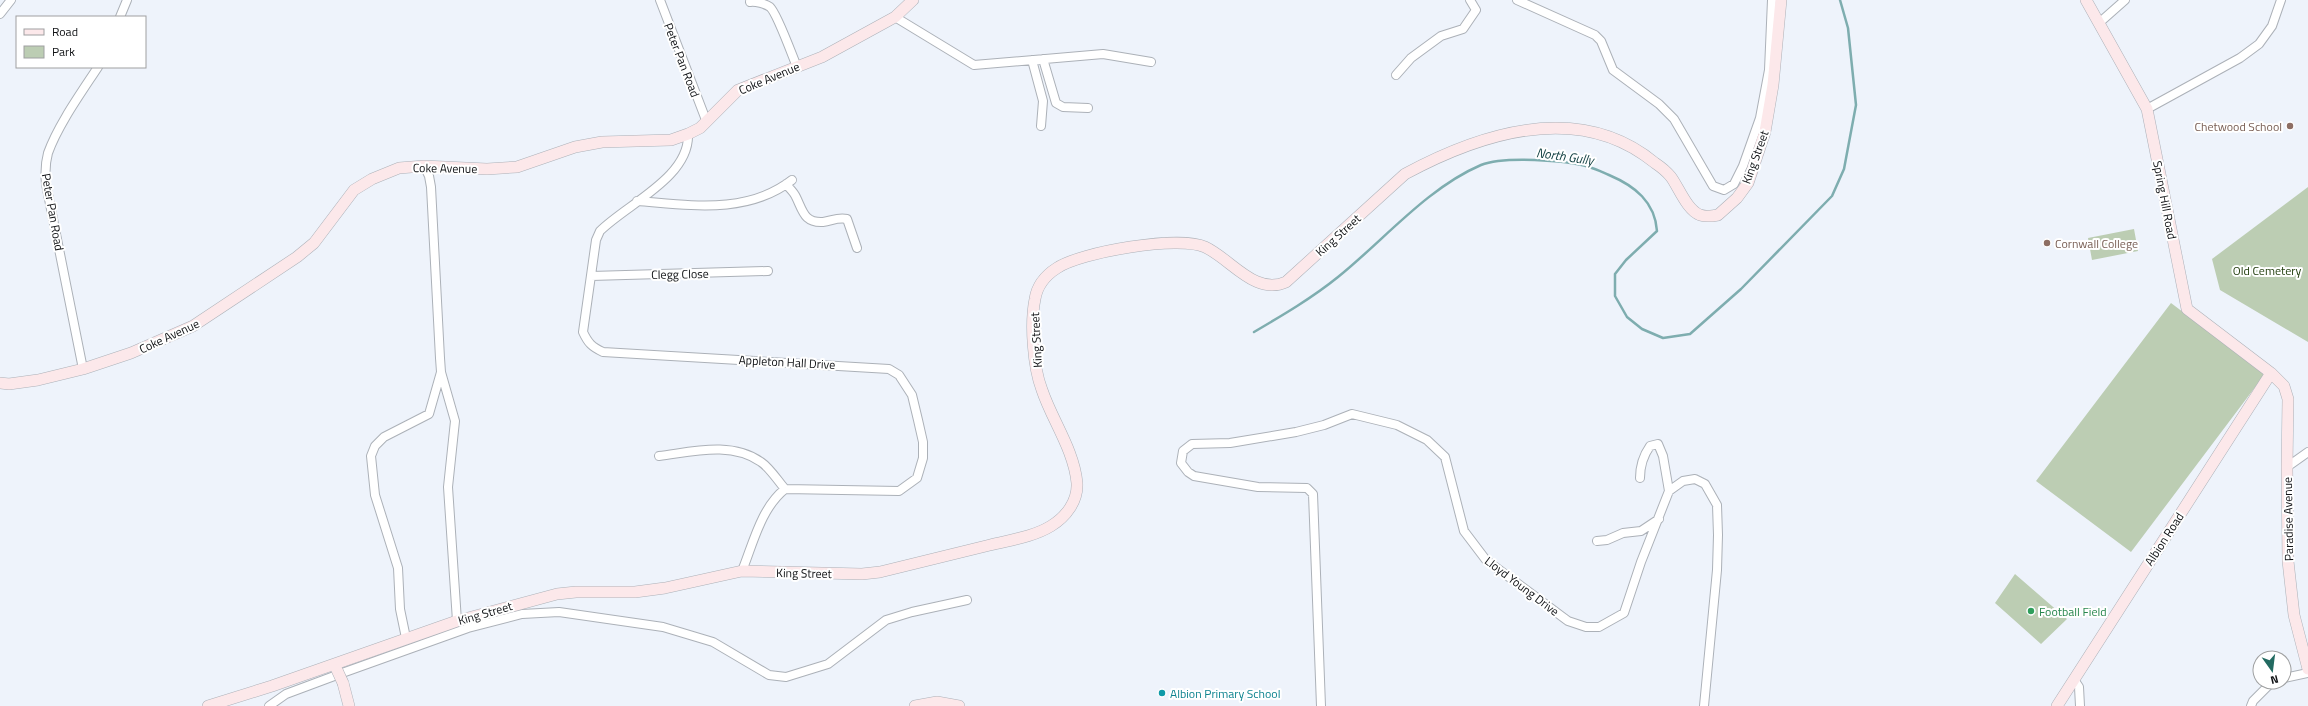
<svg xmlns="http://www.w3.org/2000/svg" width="2308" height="706" viewBox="0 0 2308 706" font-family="'Titillium Web',sans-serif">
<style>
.green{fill:#bccdb3}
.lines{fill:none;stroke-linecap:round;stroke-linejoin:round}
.stream{stroke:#7eadaf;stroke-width:2.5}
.street-casing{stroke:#acb1b8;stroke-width:10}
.secondary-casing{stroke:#acb1b8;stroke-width:12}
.street{stroke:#fff;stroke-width:8}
.secondary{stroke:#fce8ea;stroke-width:11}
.secondary-bridge-casing{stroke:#acb1b8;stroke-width:12;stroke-linecap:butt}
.secondary-bridge{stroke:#fce8ea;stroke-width:11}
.education-dot{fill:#8d6e63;stroke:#fff;stroke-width:1.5}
.leisure-dot{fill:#2e9e5b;stroke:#fff;stroke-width:1.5}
.culture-dot{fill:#0f9aa8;stroke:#fff;stroke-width:1.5}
.labels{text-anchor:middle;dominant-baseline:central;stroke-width:4;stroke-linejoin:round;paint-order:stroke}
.street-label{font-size:12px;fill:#0f1114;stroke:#fff}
.education-label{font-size:12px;fill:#785e54;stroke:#fff;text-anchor:end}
.park-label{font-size:12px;fill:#203c0c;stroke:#fff}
.leisure-label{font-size:12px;fill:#27864d;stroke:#fff;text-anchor:start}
.culture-label{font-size:12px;fill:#0d838f;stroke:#fff;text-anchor:start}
.water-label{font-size:13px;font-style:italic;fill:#0c3b3d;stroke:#fff}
</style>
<rect width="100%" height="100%" fill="#eef3fb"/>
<!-- green -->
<path class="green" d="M 2308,187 L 2308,342 L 2220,290 L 2212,259 Z
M 2134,229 L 2138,251 L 2092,260 L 2088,238 Z
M 2171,303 L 2265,374 L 2131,552 L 2036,481 Z
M 2015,574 L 2067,619 L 2041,644 L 1995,603 Z"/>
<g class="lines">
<!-- stream -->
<path class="stream" d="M 1254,332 C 1283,315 1312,298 1338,277 C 1383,241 1427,188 1481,165 C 1504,156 1565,160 1589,167 C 1596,169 1602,172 1609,175 C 1635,186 1655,202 1657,231 L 1626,260 L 1615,274 L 1615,296 L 1627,317 L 1642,329 L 1663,338 L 1690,334 L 1741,289 L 1832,196 L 1844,169 L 1856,105 L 1848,28 L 1840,0"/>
<defs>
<path id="street" d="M 660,0 L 706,120
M 1517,0 L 1595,35 L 1601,41 L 1613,70 L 1659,104 L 1674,119 L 1713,186 L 1724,190 L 1734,184 L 1743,166 L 1760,118 L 1769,70 L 1772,0
M 750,2 C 755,1 766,4 770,7 C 777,13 792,55 797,67
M 0,14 L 11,0
M 120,17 L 127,0
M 895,17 L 974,65 L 1103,54 L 1151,62
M 2099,23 L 2125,0
M 1043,59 L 1056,103 L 1063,107 L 1088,108
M 1032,60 L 1043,101 L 1041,126
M 1396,75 L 1411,58 L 1441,36 L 1463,29 L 1476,10 L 1470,0
M 2147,109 L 2240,58 L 2259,44 L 2272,26 L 2281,0
M 688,134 C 690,177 627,204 600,231 L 596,240 L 583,332 C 588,343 592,347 603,352 L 889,369 L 899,375 L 912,395 L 918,420 L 923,442 L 923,458 L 917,478 L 899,491 L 785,489 C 761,508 753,544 742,571
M 424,166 L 429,176 L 431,187 L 440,358 L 441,372 L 455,421 L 448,487 L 457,621
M 786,184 C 789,188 794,192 796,197 C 803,211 804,223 823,222 C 832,221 837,217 847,219 L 857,248
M 637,201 C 690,205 747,215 792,180
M 591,276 L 768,271
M 83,369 L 46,184 C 45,174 45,164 48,153 C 58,125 81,93 98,67
M 659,456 C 692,452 731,441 761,462 C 770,468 778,481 785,489
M 2287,467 L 2308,452
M 1640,478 C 1640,465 1643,456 1650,446 L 1658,444 L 1663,456 L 1669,491
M 1597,541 L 1607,540 L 1623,533 L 1641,531 L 1659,519
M 406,638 L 400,609 L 398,568 L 375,495 L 371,456 L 375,446 L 384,437 L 429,414 L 441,372
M 2284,678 L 2308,673
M 2075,681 L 2079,687 L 2080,706
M 269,706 L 286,694 L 345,672 L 468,628 L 522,614 L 559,612 L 663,627 L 713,642 L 769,675 L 786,677 L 828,664 L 886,620 L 912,612 L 967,600
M 1321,706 L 1313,494 L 1307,488 L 1258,487 L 1194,476 L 1188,472 L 1181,463 L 1183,451 L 1192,444 L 1230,443 L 1296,432 L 1324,425 L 1352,414 L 1397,425 L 1427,440 L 1445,457 L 1464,531 L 1486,560 L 1568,621 L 1586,627 L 1599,627 L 1624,613 L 1641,562 L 1669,491 L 1683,481 L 1695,479 L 1705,484 L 1717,505 L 1718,535 L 1717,570 L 1704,706
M 2251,706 L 2253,701 L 2272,682"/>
<path id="secondary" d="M 2086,0 L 2147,109 L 2187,309 L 2271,373 L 2284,386 L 2288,399 L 2287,467 L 2288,561 L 2294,615 L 2308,669
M 0,383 L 9,384 L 38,380 L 83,369 L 131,353 L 193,326 L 297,257 L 314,243 L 354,190 L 372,179 L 399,168 L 424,166 L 487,169 L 517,167 L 575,147 L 602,142 L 671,140 L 688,134 L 700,128 L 738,90 L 822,57 L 895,17 L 913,0
M 343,683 L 349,706
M 208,706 L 272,686 L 457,621 L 557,594 L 576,592 L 635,592 L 665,588 L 742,571 L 862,574 L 880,572 C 917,563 953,554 990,545 C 1010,540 1033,537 1051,526 C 1066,517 1078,501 1077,483 C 1074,450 1052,420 1042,390 C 1033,367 1030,323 1035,299 C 1037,286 1046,275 1057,268 C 1081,252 1179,235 1205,247 C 1231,259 1255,296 1286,282 L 1405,174 C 1481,133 1580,101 1655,163 C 1661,167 1667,172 1671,177 C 1679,188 1687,210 1700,215 C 1706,217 1713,216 1718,215 L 1737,198 L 1748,183 L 1765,132 L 1773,85 L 1781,0
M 915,706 L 937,702 L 959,706
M 2057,706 L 2271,373"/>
</defs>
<!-- street casing -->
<use href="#street" class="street-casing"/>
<!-- secondary casing -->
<use href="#secondary" class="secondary-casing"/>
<!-- street -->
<use href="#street" class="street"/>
<!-- secondary -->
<use href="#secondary" class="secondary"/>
<defs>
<path id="secondary-bridge" d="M 337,670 L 343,683"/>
</defs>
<!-- secondary-bridge casing -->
<use href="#secondary-bridge" class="secondary-bridge-casing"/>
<!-- secondary-bridge -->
<use href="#secondary-bridge" class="secondary-bridge"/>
</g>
<!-- markers -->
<g class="education-dot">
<circle cx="2290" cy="126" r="4"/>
<circle cx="2047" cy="243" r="4"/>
</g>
<circle class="leisure-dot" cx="2031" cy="611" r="4"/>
<circle class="culture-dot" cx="1162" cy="693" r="4"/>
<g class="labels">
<!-- street labels -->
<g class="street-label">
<text transform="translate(682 60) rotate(69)">Peter Pan Road</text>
<text transform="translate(769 78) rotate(-23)">Coke Avenue</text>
<text transform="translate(1755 157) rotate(-70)">King Street</text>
<text transform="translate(445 168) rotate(1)">Coke Avenue</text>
<text transform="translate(2165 200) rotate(79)">Spring Hill Road</text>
<text transform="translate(53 212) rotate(80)">Peter Pan Road</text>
<text transform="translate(1338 235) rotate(-42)">King Street</text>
<text transform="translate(680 274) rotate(-1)">Clegg Close</text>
<text transform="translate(169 336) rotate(-25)">Coke Avenue</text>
<text transform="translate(1036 340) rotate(-93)">King Street</text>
<text transform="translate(787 362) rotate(3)">Appleton Hall Drive</text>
<text transform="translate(2288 519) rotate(-91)">Paradise Avenue</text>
<text transform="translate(2164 539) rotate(-57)">Albion Road</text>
<text transform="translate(804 573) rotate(1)">King Street</text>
<text transform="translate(1522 586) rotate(37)">Lloyd Young Drive</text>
<text transform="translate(485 613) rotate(-16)">King Street</text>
</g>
<!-- education labels -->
<g class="education-label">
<text x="2282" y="126">Chetwood School</text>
<text x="2055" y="243" text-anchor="start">Cornwall College</text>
</g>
<!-- park labels -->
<g class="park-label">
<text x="2267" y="270">Old Cemetery</text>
</g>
<!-- leisure labels -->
<g class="leisure-label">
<text x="2039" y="611">Football Field</text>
</g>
<!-- culture labels -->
<g class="culture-label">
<text x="1170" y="693">Albion Primary School</text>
</g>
<!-- water labels -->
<g class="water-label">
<text transform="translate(1565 156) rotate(8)">North Gully</text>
</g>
</g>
<!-- legend -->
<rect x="16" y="16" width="130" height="52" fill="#ffffff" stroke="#9fa0a1"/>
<rect x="24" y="29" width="20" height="6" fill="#fce8ea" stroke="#9fa0a1"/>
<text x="52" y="36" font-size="12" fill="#0f1114">Road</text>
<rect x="24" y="46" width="20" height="12" fill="#bccdb3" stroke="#9fa0a1"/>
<text x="52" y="56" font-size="12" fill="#0f1114">Park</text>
<!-- north arrow -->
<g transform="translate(2272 670) rotate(166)"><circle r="19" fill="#ffffff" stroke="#9fa0a1"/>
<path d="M0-3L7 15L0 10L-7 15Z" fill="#226a61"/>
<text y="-6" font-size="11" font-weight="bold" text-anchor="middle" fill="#0f1114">N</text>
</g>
</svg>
